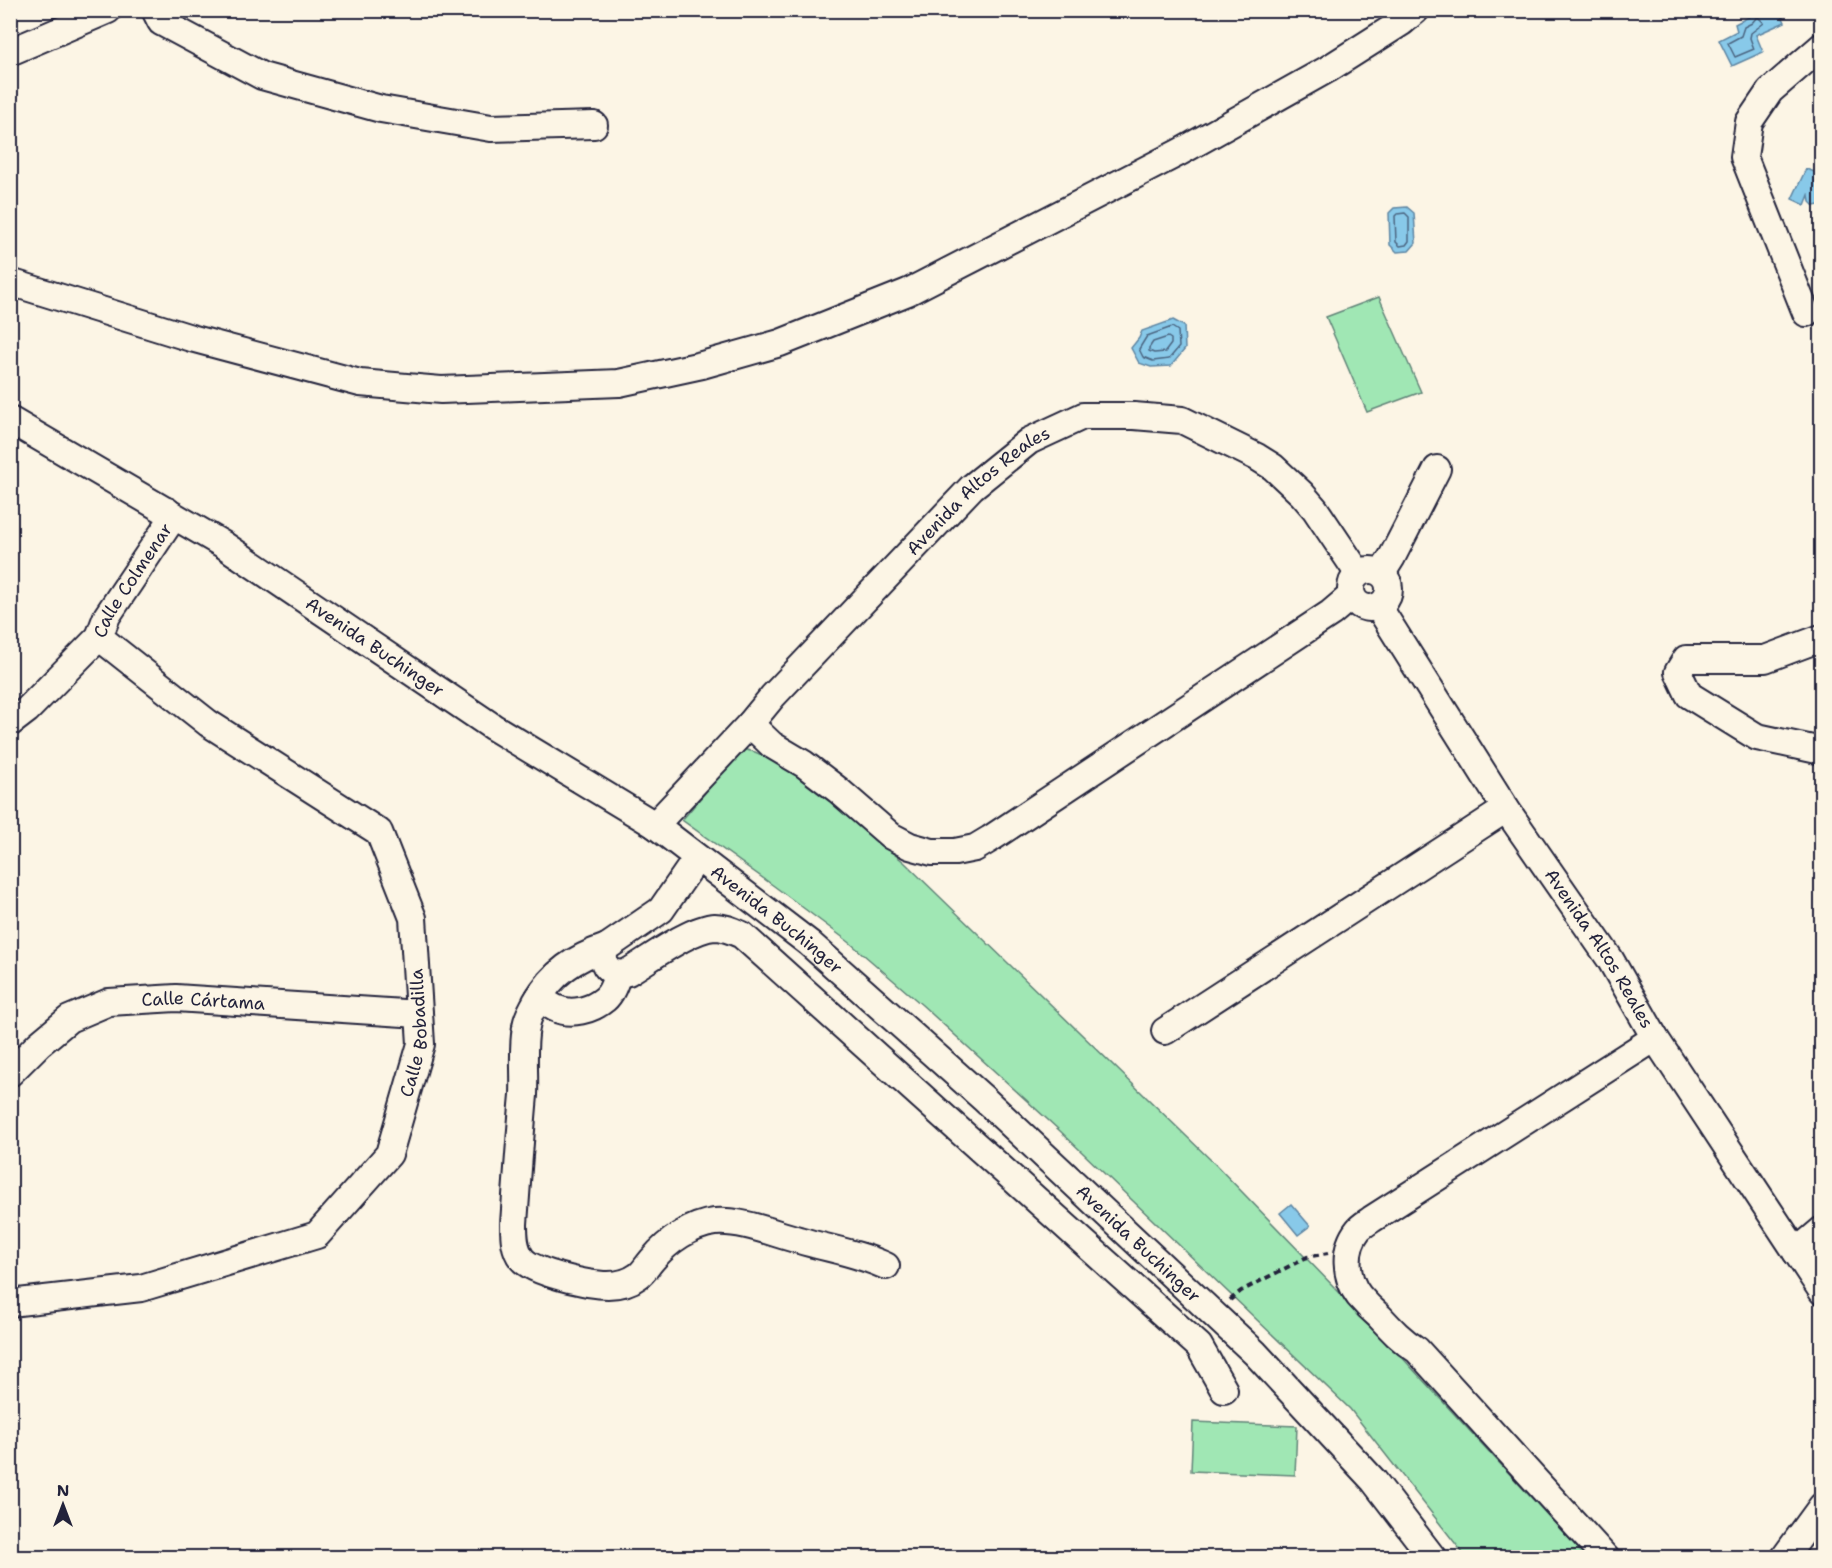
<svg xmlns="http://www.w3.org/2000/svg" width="1832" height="1568" viewBox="0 0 1832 1568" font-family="'Shantell Sans',sans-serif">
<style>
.green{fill:#a0e7b4;stroke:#618478;stroke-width:1.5}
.water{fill:#88c9e9;stroke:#5f86a3;stroke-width:1.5}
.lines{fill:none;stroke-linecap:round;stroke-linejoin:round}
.shore{stroke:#4b6581;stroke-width:1.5}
.minor-casing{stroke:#22223b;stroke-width:30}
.path{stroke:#22223b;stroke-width:4;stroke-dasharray:6 4.5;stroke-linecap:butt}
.minor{stroke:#fcf5e5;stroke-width:26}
.labels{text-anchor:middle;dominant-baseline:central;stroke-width:4.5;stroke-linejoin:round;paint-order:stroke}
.street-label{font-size:18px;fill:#22223b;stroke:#fcf5e5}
</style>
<rect width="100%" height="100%" fill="#fcf5e5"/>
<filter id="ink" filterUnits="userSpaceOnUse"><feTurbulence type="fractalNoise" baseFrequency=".0167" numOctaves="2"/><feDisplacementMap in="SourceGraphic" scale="12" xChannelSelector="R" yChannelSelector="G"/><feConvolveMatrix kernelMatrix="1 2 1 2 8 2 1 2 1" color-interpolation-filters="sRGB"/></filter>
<g filter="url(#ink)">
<!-- green -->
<path class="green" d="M 1379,297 L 1421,392 L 1367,412 L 1326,317 Z
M 742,749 L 755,752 L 775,761 L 814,784 L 856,824 L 904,862 L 1215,1164 L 1398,1353 L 1586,1557 L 1466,1557 L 1350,1409 L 1059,1130 L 922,1005 L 849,942 L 774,886 L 682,820 Z
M 1193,1422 L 1297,1426 L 1295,1475 L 1191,1471 Z"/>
<!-- water -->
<path class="water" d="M 1746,11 L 1762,11 L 1765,15 L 1774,11 L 1780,11 L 1785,22 L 1756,35 L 1763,52 L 1732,66 L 1719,40 L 1737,31 L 1735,24 L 1749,17 Z
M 1806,169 L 1818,173 L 1815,182 L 1821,184 L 1821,203 L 1819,205 L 1814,206 L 1810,202 L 1809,195 L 1805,205 L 1792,199 Z
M 1407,207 L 1414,213 L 1416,243 L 1409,251 L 1397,252 L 1390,245 L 1389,213 L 1394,208 Z
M 1173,320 L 1184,326 L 1185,349 L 1171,366 L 1151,367 L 1139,363 L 1131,348 L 1139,338 L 1142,331 Z
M 1291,1204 L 1310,1226 L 1298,1235 L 1280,1213 Z"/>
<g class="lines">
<!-- shore -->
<path class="shore" d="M 1756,18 L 1759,18 L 1764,23 L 1751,33 L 1750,38 L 1754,49 L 1735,57 L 1728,43 L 1741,36 L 1744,27 L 1752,23 Z
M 1405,213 L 1409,217 L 1409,241 L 1406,245 L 1400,246 L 1396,242 L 1395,216 L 1397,214 Z
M 1172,327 L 1178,331 L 1179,347 L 1169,359 L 1153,361 L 1143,357 L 1139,349 L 1147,336 Z
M 1168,337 L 1171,339 L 1171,344 L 1165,352 L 1154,353 L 1149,351 L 1149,348 L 1153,342 Z"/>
<defs>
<g id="minor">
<path d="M 155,10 L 161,22 L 262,76 L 381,109 L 491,128 L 594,125"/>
<path d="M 10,52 L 108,10"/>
<path d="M 10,282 L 191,338 L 360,383 L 441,390 L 619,383 L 702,365 L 780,343 L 908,292 L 1180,152 L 1328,69 L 1402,22 L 1416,10"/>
<path d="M 1806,313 L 1744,157 L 1749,122 L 1770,91 L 1822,46"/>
<path id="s1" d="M 10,420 L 224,545 L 493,727 L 655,825 L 809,943 L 984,1099 L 1255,1353 L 1374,1481 L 1433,1558"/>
<circle cx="1370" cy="589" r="19"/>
<path d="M 1382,573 L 1392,557 L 1437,469"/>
<path id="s2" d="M 1378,606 L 1506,809 L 1610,959 L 1655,1038 L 1822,1291"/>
<path d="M 1821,638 L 1765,659 L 1686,659 L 1678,672 L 1689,695 L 1757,737 L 1822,751"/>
<path id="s3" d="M 10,723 L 27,710 L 99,637 L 107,616 L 172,519 L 167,511"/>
<path d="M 750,724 L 772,745 L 804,764 L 838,790 L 891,836 L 910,846 L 932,852 L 955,852 L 975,848 L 990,839 L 1331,613 L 1351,596"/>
<path id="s4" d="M 655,825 L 750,724 L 773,696 L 972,487 L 1029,441 L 1083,416 L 1134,416 L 1182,420 L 1257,457 L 1273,467 L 1302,494 L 1315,509 L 1358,573"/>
<path d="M 697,858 L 661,910 L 607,947 C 597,963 611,978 628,972 C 650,959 691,928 715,927 C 725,927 733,931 742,935 L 1199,1346 L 1224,1390"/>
<path d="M 607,947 C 575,958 553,972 536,1002 C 532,1010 527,1017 526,1027 C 522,1049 525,1073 524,1095 C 520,1138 517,1181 514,1224 C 514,1235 514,1249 522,1259 C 533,1273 590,1285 608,1285 C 618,1285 630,1282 638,1276 C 644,1272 648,1264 653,1259 C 668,1241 691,1225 715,1222 C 743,1220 772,1233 799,1240 C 829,1249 858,1253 886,1266"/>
<path d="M 539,997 C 544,1001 549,1005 555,1008 C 571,1016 592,1010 605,999 C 612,993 615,982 618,974"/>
<path d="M 1165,1031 L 1506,809"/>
<path id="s5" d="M 10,1073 L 39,1044 L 69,1019 L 109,1002 L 176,998 L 419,1014"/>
<path d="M 1796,1252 L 1822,1230"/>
<path id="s6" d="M 10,1303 L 141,1288 L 317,1235 L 389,1154 L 421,1044 L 413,918 L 379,832 L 208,723 L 99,637"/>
<path d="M 1606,1558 L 1417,1350 C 1402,1341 1391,1329 1379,1316 C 1372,1310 1365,1303 1359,1296 C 1345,1278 1343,1249 1358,1230 C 1361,1226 1368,1222 1372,1219 L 1655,1038"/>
<path d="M 1784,1558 L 1822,1506"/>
</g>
</defs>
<!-- minor casing -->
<use href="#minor" class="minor-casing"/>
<!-- path -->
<path class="path" d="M 1230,1300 L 1241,1291 L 1307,1257 L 1328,1253"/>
<!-- minor -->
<use href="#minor" class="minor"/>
</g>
</g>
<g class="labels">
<!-- street labels -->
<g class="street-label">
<text stroke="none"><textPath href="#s4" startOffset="466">Avenida Altos Reales</textPath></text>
<text stroke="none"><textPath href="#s3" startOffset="190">Calle Colmenar</textPath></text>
<text stroke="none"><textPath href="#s1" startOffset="430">Avenida Buchinger</textPath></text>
<text stroke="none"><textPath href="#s1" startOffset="916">Avenida Buchinger</textPath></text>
<text stroke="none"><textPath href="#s2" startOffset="408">Avenida Altos Reales</textPath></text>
<text stroke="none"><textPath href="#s5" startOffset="218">Calle Cártama</textPath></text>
<text stroke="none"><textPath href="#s6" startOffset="549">Calle Bobadilla</textPath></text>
<text stroke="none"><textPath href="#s1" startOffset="1402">Avenida Buchinger</textPath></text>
</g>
</g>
<!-- margin -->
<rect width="1832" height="1568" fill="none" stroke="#fcf5e5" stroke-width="36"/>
<rect x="18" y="18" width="1796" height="1532" fill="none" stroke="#22223b" stroke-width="2" filter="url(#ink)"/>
<!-- north arrow -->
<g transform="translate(63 1505)" stroke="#fcf5e5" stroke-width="4.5" paint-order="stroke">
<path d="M0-4.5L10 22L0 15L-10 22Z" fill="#22223b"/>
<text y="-9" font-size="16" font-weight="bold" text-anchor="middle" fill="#22223b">N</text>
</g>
</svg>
